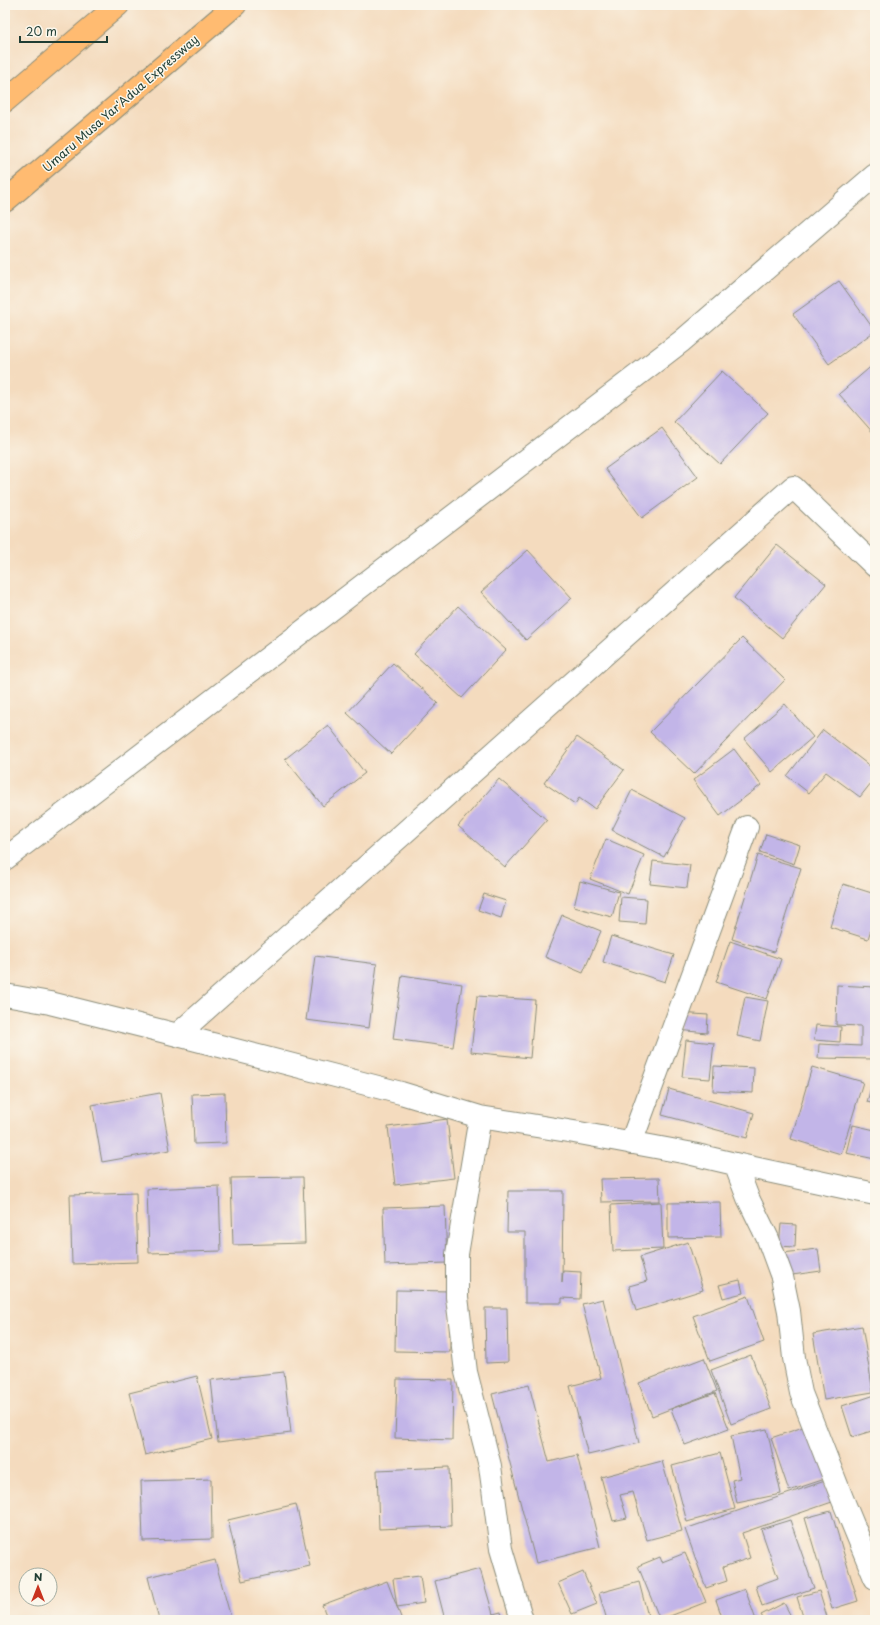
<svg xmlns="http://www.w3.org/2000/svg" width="880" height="1625" viewBox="0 0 880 1625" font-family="'Playpen Sans',sans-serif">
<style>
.building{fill:#c2b5e8}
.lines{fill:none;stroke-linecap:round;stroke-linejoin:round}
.minor-casing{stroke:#8a8c79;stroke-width:24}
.trunk-casing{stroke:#8a8c79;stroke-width:24}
.motorway-casing{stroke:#8a8c79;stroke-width:24}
.minor{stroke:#fff;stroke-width:22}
.trunk{stroke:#ffbb71;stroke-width:22}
.motorway{stroke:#ffbb71;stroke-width:22}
.labels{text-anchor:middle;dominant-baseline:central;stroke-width:3;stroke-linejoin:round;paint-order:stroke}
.street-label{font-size:12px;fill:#1f3d34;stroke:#fbf7ec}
</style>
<rect width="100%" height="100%" fill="#fbf7ec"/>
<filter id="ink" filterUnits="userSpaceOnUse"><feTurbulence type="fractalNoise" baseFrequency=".025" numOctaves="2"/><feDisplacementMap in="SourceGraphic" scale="8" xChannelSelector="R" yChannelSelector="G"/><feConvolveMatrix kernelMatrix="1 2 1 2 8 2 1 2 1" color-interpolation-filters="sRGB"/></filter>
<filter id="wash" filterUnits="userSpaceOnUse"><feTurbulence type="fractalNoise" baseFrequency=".012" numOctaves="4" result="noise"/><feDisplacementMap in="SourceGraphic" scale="16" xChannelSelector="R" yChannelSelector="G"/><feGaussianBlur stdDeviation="0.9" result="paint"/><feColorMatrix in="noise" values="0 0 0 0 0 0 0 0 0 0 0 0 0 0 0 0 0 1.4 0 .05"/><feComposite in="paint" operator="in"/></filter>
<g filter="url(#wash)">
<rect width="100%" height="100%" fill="#f4dbbe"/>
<g id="blocks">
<!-- building -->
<path class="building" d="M 839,281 L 875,331 L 829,364 L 793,314 Z
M 875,363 L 875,435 L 839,394 Z
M 722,371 L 768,413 L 720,464 L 674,422 Z
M 662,428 L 698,477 L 642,518 L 605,469 Z
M 777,545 L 826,584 L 782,638 L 734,598 Z
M 528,550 L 572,598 L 526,640 L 481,592 Z
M 458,606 L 506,650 L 462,698 L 414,654 Z
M 742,638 L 785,680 L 694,774 L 650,732 Z
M 393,663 L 438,703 L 391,754 L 347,713 Z
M 785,704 L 813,737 L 772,772 L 744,739 Z
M 328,725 L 365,773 L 323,806 L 285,759 Z
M 823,730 L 875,770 L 875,778 L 860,797 L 826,772 L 809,793 L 787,776 Z
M 577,737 L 624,770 L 595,809 L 579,798 L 575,804 L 544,783 Z
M 734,749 L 761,785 L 720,816 L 693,780 Z
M 499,779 L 547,820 L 505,867 L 458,826 Z
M 632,790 L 685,818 L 664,857 L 612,830 Z
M 766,834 L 800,845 L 794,864 L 760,852 Z
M 606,839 L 644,855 L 628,894 L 590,879 Z
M 758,855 L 801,868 L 774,952 L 732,939 Z
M 653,861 L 690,865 L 687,888 L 650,884 Z
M 580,881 L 619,892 L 612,917 L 574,907 Z
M 843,884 L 875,894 L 875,916 L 868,939 L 830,927 Z
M 484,894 L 506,901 L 501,918 L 478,910 Z
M 621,897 L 647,899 L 645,924 L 619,922 Z
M 562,915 L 601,931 L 583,973 L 545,957 Z
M 611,936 L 674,955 L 665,982 L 603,962 Z
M 730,941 L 781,959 L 767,999 L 716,982 Z
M 315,956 L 377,964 L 369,1028 L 306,1020 Z
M 402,975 L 462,984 L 453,1047 L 393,1039 Z
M 837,985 L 875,987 L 875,1059 L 818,1058 L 819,1044 L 861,1046 L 861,1026 L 836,1025 Z
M 477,996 L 535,1000 L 530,1058 L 471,1052 Z
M 745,997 L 768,1001 L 760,1041 L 737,1036 Z
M 679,1013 L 708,1015 L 707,1033 L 678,1030 Z
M 816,1025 L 841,1027 L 840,1042 L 814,1040 Z
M 686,1040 L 714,1043 L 710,1079 L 682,1077 Z
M 714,1066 L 754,1068 L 753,1093 L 713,1091 Z
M 812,1067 L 863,1082 L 841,1154 L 791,1139 Z
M 873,1081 L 875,1081 L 875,1104 L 867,1102 Z
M 669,1089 L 754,1113 L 747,1138 L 662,1115 Z
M 160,1093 L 170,1150 L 102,1162 L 92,1105 Z
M 225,1093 L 226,1143 L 194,1144 L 192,1094 Z
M 447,1119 L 454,1178 L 395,1185 L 388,1127 Z
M 853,1125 L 875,1130 L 875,1159 L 846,1153 Z
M 303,1177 L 305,1243 L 233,1245 L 231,1178 Z
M 659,1178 L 660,1201 L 601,1202 L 600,1179 Z
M 219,1186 L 221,1251 L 149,1253 L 147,1189 Z
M 508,1191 L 563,1191 L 562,1283 L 563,1271 L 581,1272 L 580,1299 L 562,1298 L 562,1303 L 525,1303 L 525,1232 L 507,1232 Z
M 136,1193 L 138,1262 L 72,1264 L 70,1195 Z
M 661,1202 L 663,1249 L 613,1251 L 611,1205 Z
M 720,1202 L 721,1237 L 668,1238 L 668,1203 Z
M 445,1206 L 447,1263 L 385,1265 L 383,1208 Z
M 781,1224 L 796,1225 L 795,1247 L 779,1246 Z
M 688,1242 L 703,1290 L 636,1311 L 629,1286 L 647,1281 L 640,1257 Z
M 818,1249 L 821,1271 L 785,1276 L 782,1253 Z
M 740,1280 L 743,1293 L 723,1298 L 719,1285 Z
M 396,1290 L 450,1291 L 450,1352 L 395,1351 Z
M 748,1296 L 764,1342 L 710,1361 L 693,1316 Z
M 603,1299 L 639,1443 L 588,1455 L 570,1386 L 601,1378 L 582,1304 Z
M 485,1308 L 507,1308 L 508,1362 L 486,1363 Z
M 862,1326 L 873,1392 L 824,1400 L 813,1334 Z
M 751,1355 L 771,1409 L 731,1424 L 711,1370 Z
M 704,1358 L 717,1391 L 652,1416 L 639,1383 Z
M 284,1372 L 291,1433 L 218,1442 L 211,1380 Z
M 197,1376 L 212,1439 L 145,1455 L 129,1393 Z
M 397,1379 L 453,1380 L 452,1440 L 395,1438 Z
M 529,1385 L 549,1462 L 577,1455 L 600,1547 L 536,1563 L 492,1394 Z
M 715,1393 L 729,1429 L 685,1445 L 671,1409 Z
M 875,1395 L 875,1430 L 852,1437 L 842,1406 Z
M 809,1425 L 828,1478 L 789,1491 L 771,1438 Z
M 767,1429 L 781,1494 L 737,1503 L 732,1480 L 740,1478 L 731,1436 Z
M 720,1453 L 735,1509 L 687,1522 L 672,1466 Z
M 662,1461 L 682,1531 L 647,1540 L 633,1492 L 620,1495 L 627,1518 L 613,1521 L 601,1477 Z
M 449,1467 L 451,1526 L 379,1529 L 377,1470 Z
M 211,1479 L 212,1539 L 143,1541 L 141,1481 Z
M 825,1481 L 832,1502 L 742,1533 L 750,1558 L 723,1567 L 727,1581 L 706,1588 L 685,1529 Z
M 296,1504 L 310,1566 L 242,1581 L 228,1520 Z
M 831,1511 L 858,1601 L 832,1609 L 805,1518 Z
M 790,1520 L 814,1588 L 762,1606 L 756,1586 L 778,1578 L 761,1529 Z
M 685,1553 L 706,1602 L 660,1620 L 638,1566 L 660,1557 L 662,1562 Z
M 215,1560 L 231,1618 L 224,1620 L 159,1620 L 148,1577 Z
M 480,1569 L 493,1614 L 501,1612 L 503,1620 L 445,1620 L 435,1581 Z
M 583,1572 L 597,1604 L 572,1614 L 558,1583 Z
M 420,1576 L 424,1603 L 397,1607 L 393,1579 Z
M 387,1581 L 402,1620 L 328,1620 L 322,1605 Z
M 639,1582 L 649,1620 L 607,1620 L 599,1593 Z
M 745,1589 L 756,1620 L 723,1620 L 716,1600 Z
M 819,1591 L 828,1620 L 804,1620 L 797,1597 Z
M 784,1603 L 793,1620 L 764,1620 L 761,1615 Z"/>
</g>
</g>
<g filter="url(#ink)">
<use href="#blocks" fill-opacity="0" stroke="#8a8c79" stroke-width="1"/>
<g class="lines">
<defs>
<path id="minor" d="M 5,859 L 682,341 L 875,175
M 5,995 L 50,1003 L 162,1031 L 401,1093 L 480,1117 L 574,1132 L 688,1153 L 735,1164 L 875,1194
M 177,1035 L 793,487 L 875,566
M 480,1117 L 457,1254 L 457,1297 L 466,1372 L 490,1466 L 501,1549 L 522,1620
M 631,1143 L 747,827
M 735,1164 L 748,1198 L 768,1239 L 782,1277 L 789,1311 L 794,1358 L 801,1393 L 842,1498 L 875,1578"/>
<path id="trunk" d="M 5,201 L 235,5"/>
<path id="motorway" d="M 5,101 L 118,5"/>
</defs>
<!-- minor casing -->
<use href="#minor" class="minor-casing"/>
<!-- trunk casing -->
<use href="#trunk" class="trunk-casing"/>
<!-- motorway casing -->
<use href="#motorway" class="motorway-casing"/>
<!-- minor -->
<use href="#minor" class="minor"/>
<!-- trunk -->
<use href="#trunk" class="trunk"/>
<!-- motorway -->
<use href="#motorway" class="motorway"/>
</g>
</g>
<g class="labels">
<!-- street labels -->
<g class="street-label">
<text transform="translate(120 103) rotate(-41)">Umaru Musa Yar'Adua Expressway</text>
</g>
</g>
<!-- margin -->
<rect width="880" height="1625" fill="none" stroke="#fbf7ec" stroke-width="20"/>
<!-- north arrow -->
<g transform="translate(38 1587)"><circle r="19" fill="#fbf7ec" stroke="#a3ada2"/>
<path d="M0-3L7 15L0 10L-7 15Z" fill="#c8321e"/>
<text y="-6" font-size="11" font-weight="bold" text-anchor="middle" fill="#1f3d34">N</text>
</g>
<!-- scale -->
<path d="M20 36v6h87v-6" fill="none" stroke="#1f3d34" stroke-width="2"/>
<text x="26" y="36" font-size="12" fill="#1f3d34" stroke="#fbf7ec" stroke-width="3" paint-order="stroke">20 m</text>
</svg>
